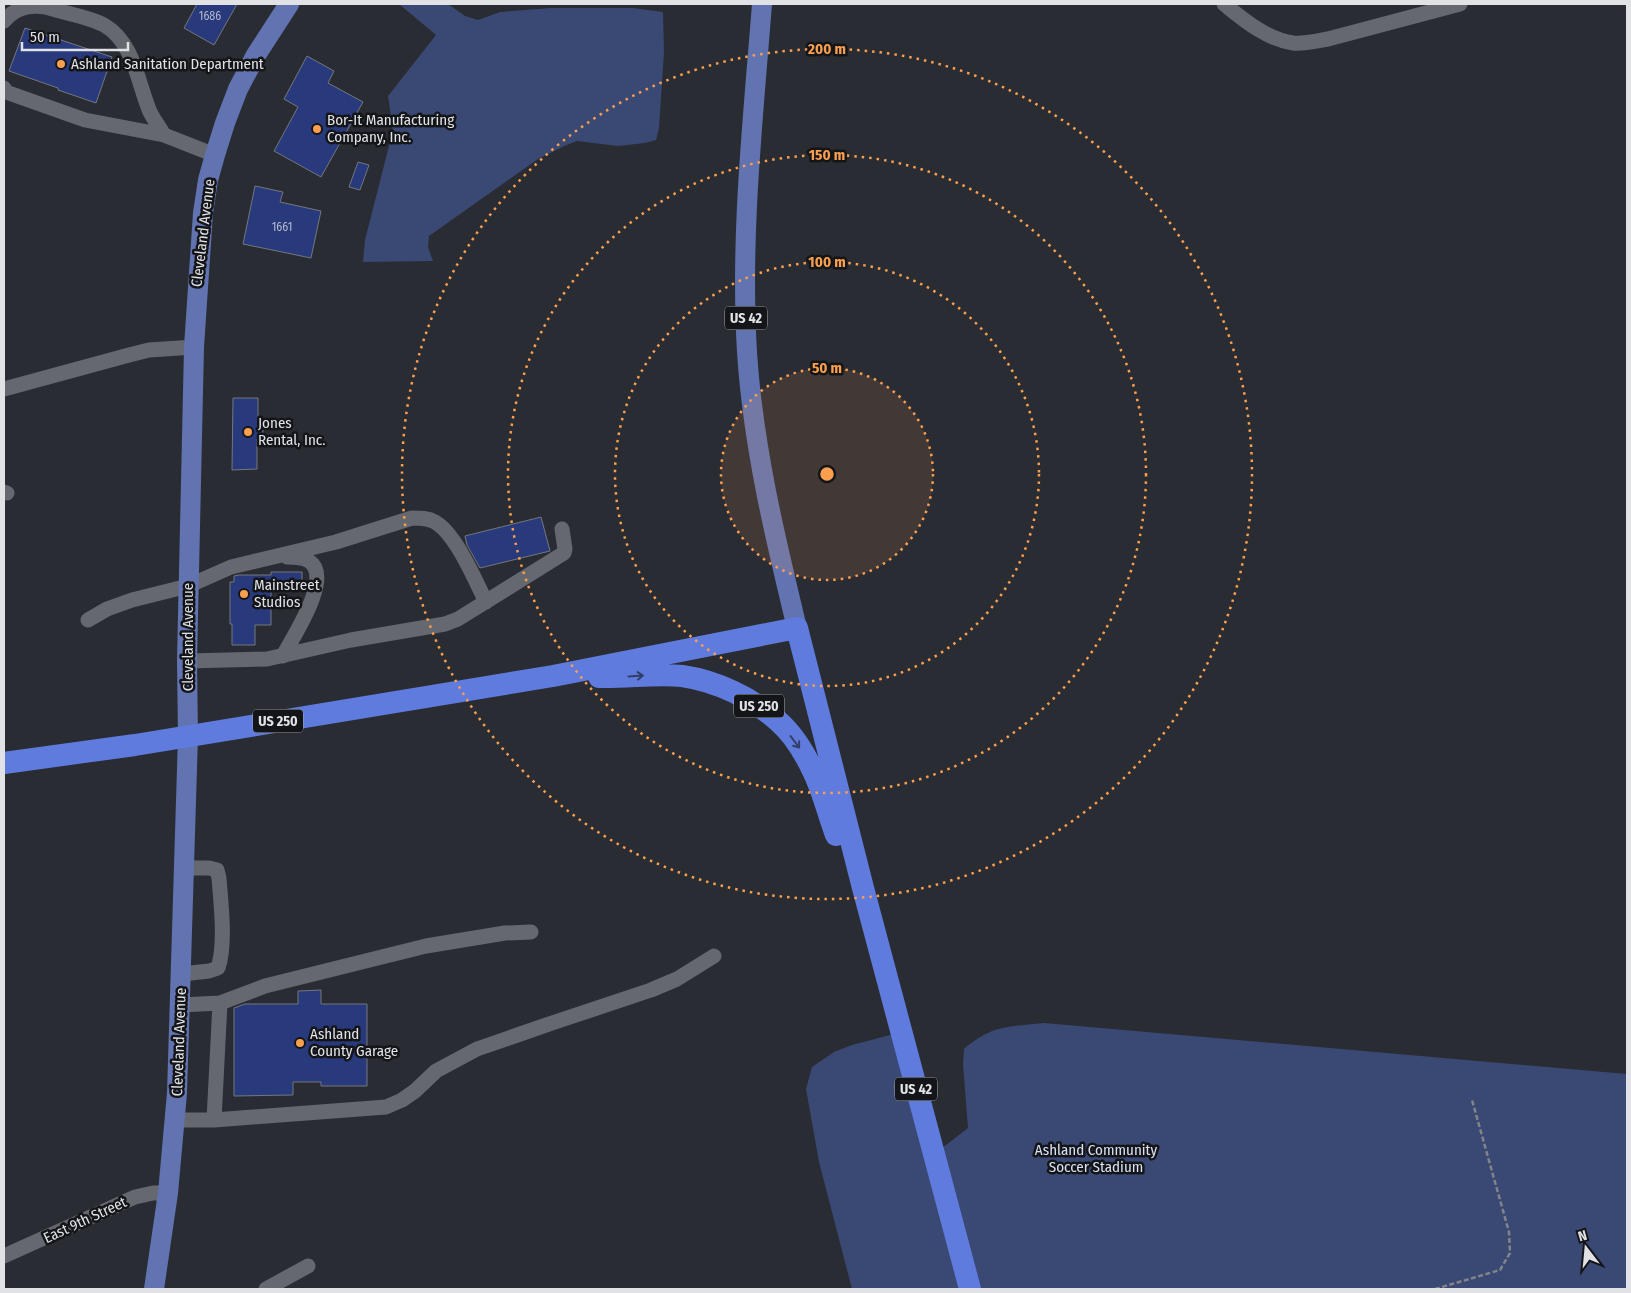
<svg xmlns="http://www.w3.org/2000/svg" width="1631" height="1293" viewBox="0 0 1631 1293" font-family="'Fira Sans Condensed',sans-serif">
<style>
.green{fill:#3a4874}
.building{fill:#293a7c;stroke:#74777e}
.lines{fill:none;stroke-linecap:round;stroke-linejoin:round}
.path{stroke:#82848a;stroke-width:2.5;stroke-dasharray:5 2.5;stroke-linecap:butt}
.minor{stroke:#65686f;stroke-width:15}
.major{stroke:#6173b1;stroke-width:20}
.highway{stroke:#5f7bdd;stroke-width:22}
.oneway{stroke:#323e67}
.ring{fill:none;stroke:#fa9f4f;stroke-width:2.5;stroke-dasharray:2.5 5}
.poi-dot{fill:#fa9f4f;stroke:#141518;stroke-width:2}
.labels{text-anchor:middle;dominant-baseline:central;stroke-width:5;stroke-linejoin:round;paint-order:stroke}
.number-label{font-size:12px;fill:#b2b8cc}
.shield{fill:#141518;stroke:#a3a4a8;stroke-width:1}
.shield-label{font-size:14px;font-weight:bold;fill:#e0e2e6}
.poi-label{font-size:15px;fill:#e0e2e6;stroke:#141518;text-anchor:start}
.street-label{font-size:15px;fill:#e0e2e6;stroke:#141518}
.park-label{font-size:15px;fill:#d8e0f4;stroke:#141518}
.centre{fill:#fa9f4f;stroke:#141518;stroke-width:2.5}
.ring-label{font-size:15px;text-anchor:middle;font-weight:bold;fill:#fa9f4f;stroke:#141518;stroke-width:5;stroke-linejoin:round;paint-order:stroke}
</style>
<rect width="100%" height="100%" fill="#2a2c33"/>
<!-- green -->
<path class="green" d="M 399,4 L 448,4 L 465,16 L 478,20 L 500,12 L 551,8 L 633,8 L 663,12 L 664,52 L 659,128 L 656,140 L 645,143 L 618,146 L 577,141 L 564,146 L 538,159 L 429,236 L 428,247 L 433,261 L 363,262 L 365,240 L 393,130 L 388,96 L 436,35 Z
M 1044,1023 L 1627,1074 L 1627,1289 L 974,1289 L 937,1152 L 968,1128 L 963,1064 L 964,1049 C 992,1025 1008,1027 1044,1023 Z
M 898,1033 L 967,1289 L 852,1289 L 819,1162 L 806,1089 L 812,1067 L 834,1052 L 852,1045 Z"/>
<!-- building -->
<path class="building" d="M 197,4 L 237,4 L 214,45 L 184,28 Z
M 25,28 L 112,57 L 96,103 L 58,90 L 58,88 L 9,71 Z
M 307,56 L 334,71 L 328,83 L 363,102 L 321,177 L 274,151 L 298,107 L 284,99 Z
M 358,162 L 369,165 L 360,190 L 349,187 Z
M 255,186 L 283,192 L 280,202 L 321,211 L 311,258 L 243,244 Z
M 233,398 L 258,398 L 258,424 L 263,424 L 263,439 L 257,439 L 257,469 L 232,470 Z
M 541,517 L 550,551 L 480,568 L 467,545 L 465,536 Z
M 271,572 L 302,572 L 302,587 L 271,587 L 271,625 L 255,625 L 255,645 L 232,645 L 232,624 L 230,624 L 230,582 L 234,582 L 234,576 L 239,575 L 271,575 Z
M 321,990 L 321,1004 L 367,1004 L 367,1086 L 321,1086 L 321,1082 L 293,1082 L 293,1095 L 234,1096 L 234,1008 L 245,1004 L 298,1004 L 298,991 Z"/>
<g class="lines">
<!-- path -->
<path class="path" d="M 1435,1289 L 1500,1270 L 1510,1253 L 1509,1232 L 1472,1100"/>
<!-- minor -->
<path class="minor" d="M 1224,4 C 1244,20 1266,39 1293,43 C 1304,44 1316,41 1328,39 L 1460,4
M 4,21 C 17,5 37,3 56,10 C 70,14 91,18 104,25 C 134,42 138,84 150,112 C 154,120 160,128 164,135
M 4,88 L 6,92 L 85,120 L 164,135 L 215,155
M 4,389 L 129,355 L 149,350 L 194,347
M 4,492 L 7,493
M 88,620 L 107,609 L 132,600 L 188,586 L 231,567 L 336,542 L 412,518 C 420,518 428,518 435,522 C 456,534 475,580 486,602
M 283,656 C 292,638 334,577 309,561 C 303,557 294,557 287,557
M 187,661 L 267,659 L 351,640 L 445,624 L 458,619 L 564,553 L 565,549 L 562,529
M 182,974 L 209,971 L 218,968 C 226,944 221,904 219,878 L 217,870 L 209,868 L 184,868
M 181,1005 L 220,1003 L 265,986 L 426,946 L 505,933 L 531,932
M 175,1120 L 214,1120 L 386,1107 L 402,1100 L 415,1091 L 436,1071 L 477,1049 L 555,1022 L 651,990 L 677,979 L 714,956
M 214,1120 L 220,1003
M 4,1256 L 135,1197 L 153,1193 L 168,1193
M 266,1289 L 308,1266"/>
<!-- major -->
<path class="major" d="M 762,4 C 753,120 740,236 747,352 C 753,446 775,537 797,628
M 154,1289 L 168,1193 L 177,1093 L 188,736 L 187,661 L 194,347 L 203,213 L 208,180 L 215,155 L 225,123 L 238,89 L 256,55 L 289,4"/>
<!-- highway -->
<path class="highway" d="M 599,677 C 627,678 655,673 682,676 C 717,681 752,698 778,721 C 792,733 805,754 813,771 C 823,791 828,814 836,835
M 4,763 L 135,745 L 553,676 L 797,628 L 863,888 L 970,1289"/>
</g>
<!-- one-way arrows -->
<defs><path id="oneway-shaft" d="M-6 0H5M1.5-3L5.5 0L1.5 3" fill="none" stroke-width="1.6" stroke-linecap="round" stroke-linejoin="round" transform="scale(1.25)"/></defs>
<g class="oneway">
<use href="#oneway-shaft" transform="translate(636 676) rotate(-4)"/>
<use href="#oneway-shaft" transform="translate(795 742) rotate(53)"/>
</g>
<!-- distance rings -->
<circle cx="827" cy="474" r="106" fill="#fa9f4f" fill-opacity=".12"/>
<g class="ring">
<circle cx="827" cy="474" r="106"/>
<circle cx="827" cy="474" r="212"/>
<circle cx="827" cy="474" r="319"/>
<circle cx="827" cy="474" r="425"/>
</g>
<!-- markers -->
<g class="poi-dot">
<circle cx="61" cy="64" r="5"/>
<circle cx="317" cy="129" r="5"/>
<circle cx="248" cy="432" r="5"/>
<circle cx="244" cy="594" r="5"/>
<circle cx="300" cy="1043" r="5"/>
</g>
<g class="labels">
<!-- number labels -->
<g class="number-label">
<text x="210" y="16">1686</text>
<text x="282" y="227">1661</text>
</g>
<!-- shield labels -->
<g class="shield">
<rect x="725" y="306.5" width="42" height="23" rx="4"/>
<rect x="734" y="694.5" width="50" height="23" rx="4"/>
<rect x="253" y="709.5" width="50" height="23" rx="4"/>
<rect x="895" y="1077.5" width="42" height="23" rx="4"/>
</g>
<g class="shield-label">
<text x="746" y="318">US 42</text>
<text x="759" y="706">US 250</text>
<text x="278" y="721">US 250</text>
<text x="916" y="1089">US 42</text>
</g>
<!-- poi labels -->
<g class="poi-label">
<text x="71" y="64">Ashland Sanitation Department</text>
<text x="327" y="120">Bor-It Manufacturing<tspan x="327" dy="17">Company, Inc.</tspan></text>
<text x="258" y="423">Jones<tspan x="258" dy="17">Rental, Inc.</tspan></text>
<text x="254" y="585">Mainstreet<tspan x="254" dy="17">Studios</tspan></text>
<text x="310" y="1034">Ashland<tspan x="310" dy="17">County Garage</tspan></text>
</g>
<!-- street labels -->
<g class="street-label">
<text transform="translate(203 233) rotate(-83)">Cleveland Avenue</text>
<text transform="translate(188 637) rotate(-90)">Cleveland Avenue</text>
<text transform="translate(179 1042) rotate(-88)">Cleveland Avenue</text>
<text transform="translate(85 1220) rotate(-25)">East 9th Street</text>
</g>
<!-- park labels -->
<g class="park-label">
<text x="1096" y="1150">Ashland Community<tspan x="1096" dy="17">Soccer Stadium</tspan></text>
</g>
</g>
<circle cx="827" cy="474" r="8" class="centre"/>
<g class="ring-label">
<text x="827" y="54">200 m</text>
<text x="827" y="160">150 m</text>
<text x="827" y="267">100 m</text>
<text x="827" y="373">50 m</text>
</g>
<!-- border -->
<rect width="1631" height="1293" fill="none" stroke="#e0e2e6" stroke-width="10"/>
<!-- north arrow -->
<g transform="translate(1586 1248) rotate(344)" stroke="#141518" stroke-width="4" paint-order="stroke">
<path d="M0-4L9 19L0 12L-9 19Z" fill="#e0e2e6"/>
<text y="-8" font-size="14" font-weight="bold" text-anchor="middle" fill="#e0e2e6">N</text>
</g>
<!-- scale -->
<path d="M22 42v8h106v-8" fill="none" stroke="#e0e2e6" stroke-width="2.5"/>
<text x="30" y="42" font-size="15" fill="#e0e2e6" stroke="#141518" stroke-width="4" paint-order="stroke">50 m</text>
</svg>
